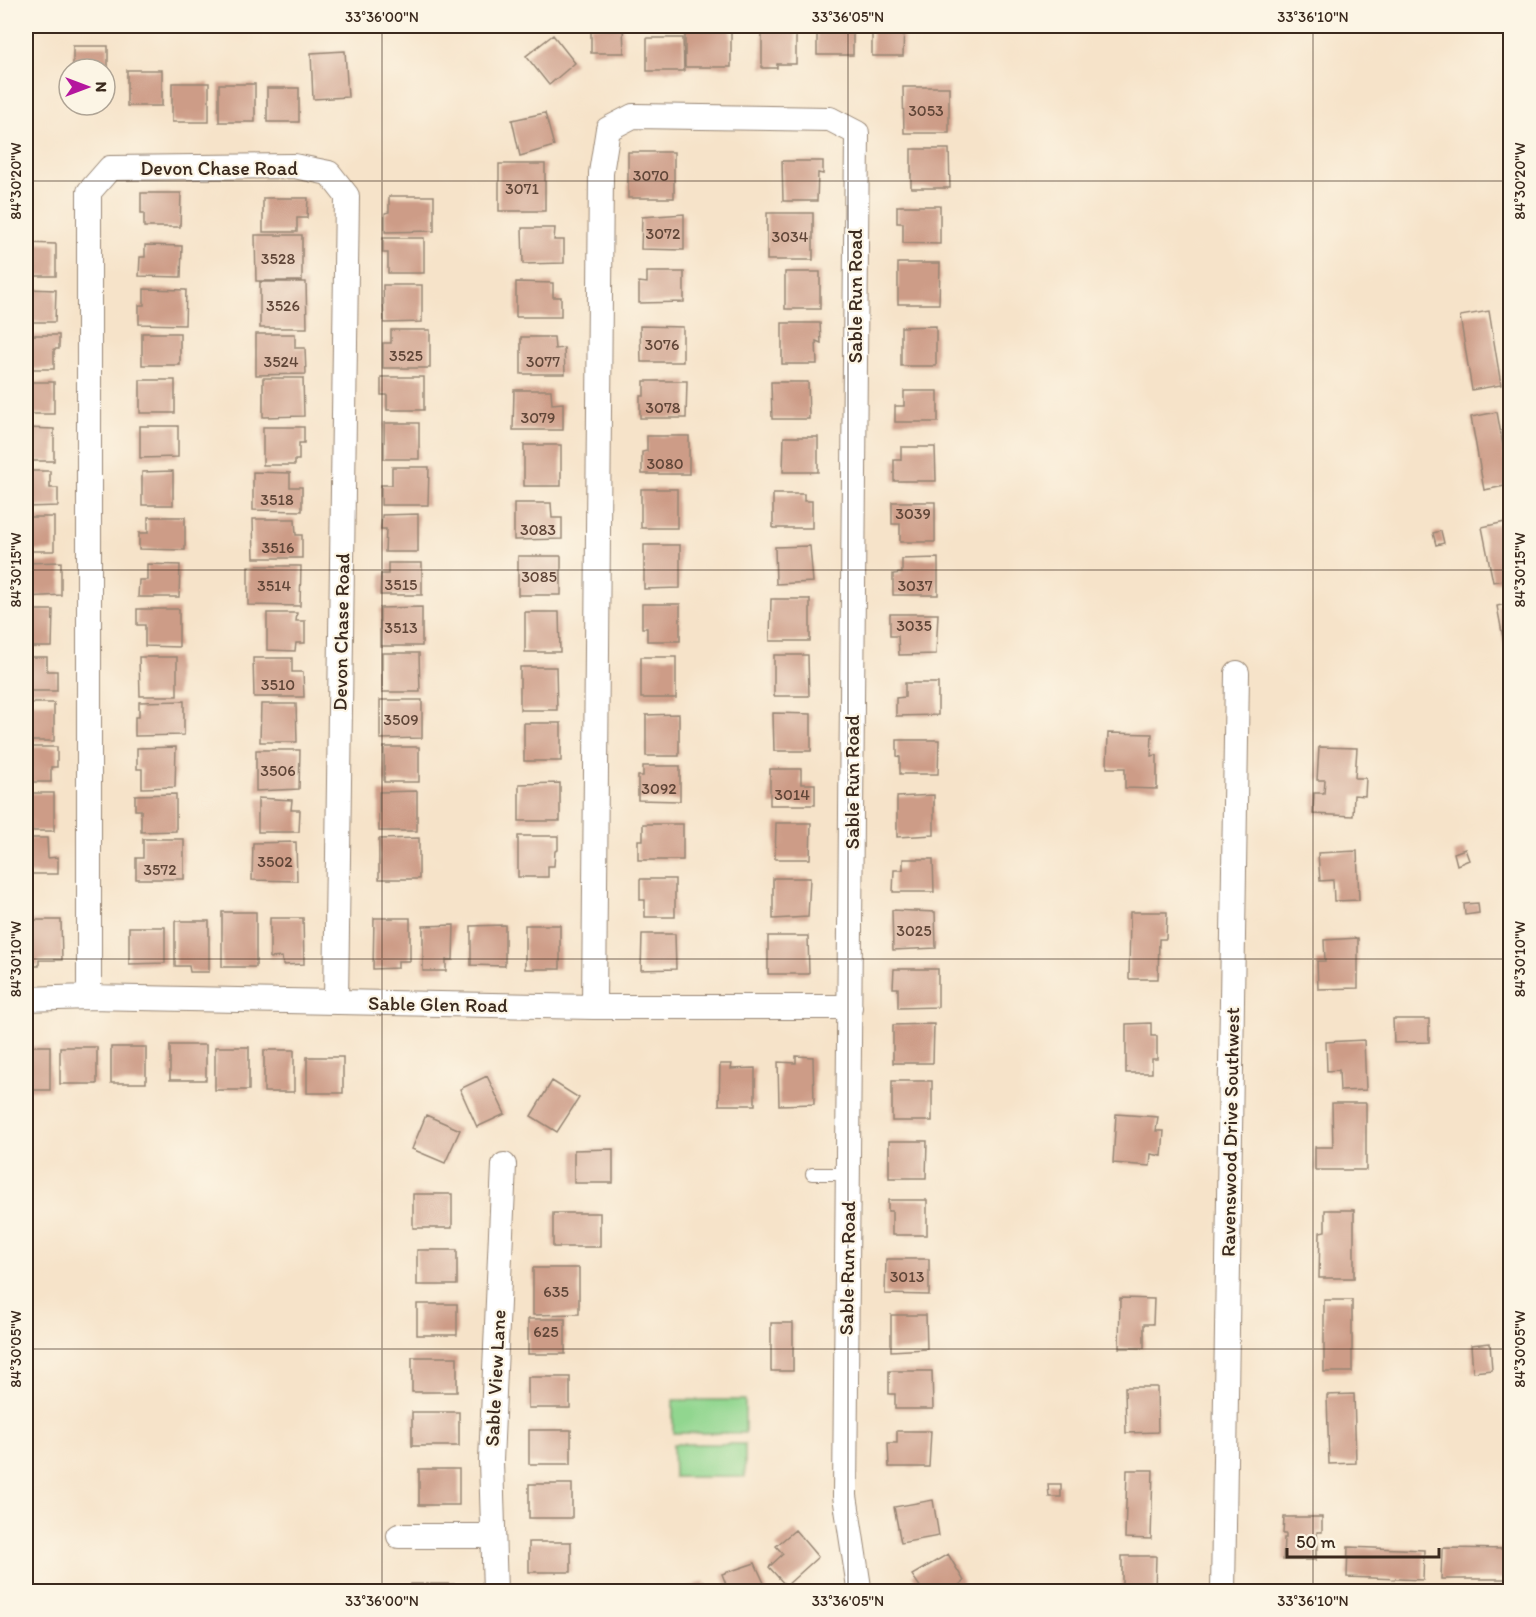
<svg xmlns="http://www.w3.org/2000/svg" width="1536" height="1617" viewBox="0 0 1536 1617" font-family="Itim,sans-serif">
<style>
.green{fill:#91d68f;stroke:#668056;stroke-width:1.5}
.building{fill:#cd9c87}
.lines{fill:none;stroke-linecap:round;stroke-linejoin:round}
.lane-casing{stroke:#988674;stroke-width:14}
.street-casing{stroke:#988674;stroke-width:26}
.lane{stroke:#fff;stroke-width:12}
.street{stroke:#fff;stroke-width:24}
.ticks{fill:none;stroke:#3b2a1e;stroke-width:1.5;stroke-opacity:0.45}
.labels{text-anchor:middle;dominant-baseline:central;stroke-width:4.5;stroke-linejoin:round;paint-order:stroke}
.number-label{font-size:16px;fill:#604638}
.street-label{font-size:20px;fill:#3b2a1e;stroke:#fcf5e5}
.neatline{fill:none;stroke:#3b2a1e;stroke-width:2}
.ticks-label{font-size:15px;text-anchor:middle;fill:#3b2a1e}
</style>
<rect width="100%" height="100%" fill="#fcf5e5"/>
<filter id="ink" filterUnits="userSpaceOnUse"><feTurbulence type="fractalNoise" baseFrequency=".0167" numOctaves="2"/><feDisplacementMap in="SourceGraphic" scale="12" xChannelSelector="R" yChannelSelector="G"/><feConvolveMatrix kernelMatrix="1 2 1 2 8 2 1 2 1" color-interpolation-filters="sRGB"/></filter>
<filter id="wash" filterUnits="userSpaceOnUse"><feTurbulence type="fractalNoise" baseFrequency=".008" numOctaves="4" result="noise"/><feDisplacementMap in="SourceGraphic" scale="24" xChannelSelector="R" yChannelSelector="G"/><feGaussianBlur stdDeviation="1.35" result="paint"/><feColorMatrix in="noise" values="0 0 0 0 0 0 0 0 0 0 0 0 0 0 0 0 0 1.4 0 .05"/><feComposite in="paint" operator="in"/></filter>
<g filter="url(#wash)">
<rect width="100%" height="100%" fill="#f6e3c9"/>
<!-- green -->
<path class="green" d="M 673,1400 L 745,1400 L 745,1433 L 673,1433 Z
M 673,1444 L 745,1444 L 745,1477 L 674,1477 Z"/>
<g id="blocks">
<!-- building -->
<path class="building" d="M 591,26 L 623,26 L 624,53 L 591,53 Z
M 685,26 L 731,26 L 731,67 L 685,67 Z
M 817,26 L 853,26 L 853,55 L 817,55 Z
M 872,26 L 904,26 L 903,56 L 872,56 Z
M 762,27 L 796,28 L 796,64 L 777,64 L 777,68 L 762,68 Z
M 553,35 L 575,63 L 549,85 L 526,56 Z
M 647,38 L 683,38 L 684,71 L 647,71 Z
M 73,46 L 108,46 L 108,96 L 105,96 L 105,69 L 73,69 Z
M 345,51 L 348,97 L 313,99 L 311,53 Z
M 127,70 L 162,70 L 162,106 L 127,106 Z
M 172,83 L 209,83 L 209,122 L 172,122 Z
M 219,84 L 255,84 L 255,122 L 219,122 Z
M 903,87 L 949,87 L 949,133 L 904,133 Z
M 267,88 L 299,88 L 299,122 L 267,122 Z
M 545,113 L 554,146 L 520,156 L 512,120 Z
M 911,149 L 949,149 L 950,188 L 911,188 Z
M 628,152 L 674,152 L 674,198 L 628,198 Z
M 782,161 L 823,161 L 823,174 L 818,173 L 817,201 L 783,201 Z
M 499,164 L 545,164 L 545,211 L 499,211 Z
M 141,193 L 181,193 L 180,227 L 144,227 L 144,213 L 141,213 Z
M 389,196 L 434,196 L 434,231 L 385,232 L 385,213 L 389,212 Z
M 263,198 L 308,198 L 307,218 L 297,218 L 297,232 L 263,232 Z
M 897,206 L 940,206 L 940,244 L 903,243 L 903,223 L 897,223 Z
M 767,213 L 813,213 L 813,260 L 767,260 Z
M 684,214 L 684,250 L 641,249 L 642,217 Z
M 522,228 L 555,228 L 554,240 L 564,240 L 564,263 L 523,264 Z
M 255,235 L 302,235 L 302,281 L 256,281 Z
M 383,238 L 424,238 L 424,273 L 388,273 L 388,253 L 383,253 Z
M 26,243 L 56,244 L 56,276 L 26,276 Z
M 145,245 L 182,246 L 181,277 L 139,276 L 140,257 L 145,257 Z
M 898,263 L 940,263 L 939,304 L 898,304 Z
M 647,272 L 684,272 L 684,302 L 639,303 L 639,282 L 647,283 Z
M 785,272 L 820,272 L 820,309 L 785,309 Z
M 260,282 L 306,282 L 307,328 L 260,328 Z
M 516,282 L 553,283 L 553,297 L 561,297 L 561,317 L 516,317 Z
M 383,285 L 422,285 L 422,322 L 384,323 Z
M 26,289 L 56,290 L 55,322 L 26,322 Z
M 144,289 L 186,290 L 185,325 L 139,324 L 139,305 L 144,305 Z
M 1489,311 L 1501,385 L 1472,390 L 1460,316 Z
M 782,323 L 820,323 L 821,343 L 816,341 L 817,364 L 782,364 Z
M 640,326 L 683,327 L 683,362 L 641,362 Z
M 936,326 L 936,366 L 901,366 L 901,327 Z
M 391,330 L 430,330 L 430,368 L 383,368 L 383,343 L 391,343 Z
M 142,333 L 180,333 L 180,365 L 142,365 Z
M 256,334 L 295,334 L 295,348 L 305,348 L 306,374 L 256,375 Z
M 26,335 L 59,335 L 59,349 L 54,349 L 54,369 L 26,369 Z
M 521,337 L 554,337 L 555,349 L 564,348 L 565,374 L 521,374 Z
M 381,377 L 424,377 L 424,410 L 387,410 L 387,395 L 381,395 Z
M 263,378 L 303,378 L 304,416 L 263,417 Z
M 140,380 L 175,380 L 175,413 L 140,413 Z
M 644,381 L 687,381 L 686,418 L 640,418 L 640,396 L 644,396 Z
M 26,382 L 54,382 L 54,414 L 26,414 Z
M 771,382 L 808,382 L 809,419 L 772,419 Z
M 514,390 L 551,390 L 552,404 L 563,403 L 563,430 L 513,430 Z
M 904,391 L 938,391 L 938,422 L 895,422 L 895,406 L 904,406 Z
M 1497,412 L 1510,485 L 1484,490 L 1471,417 Z
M 384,423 L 419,423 L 419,459 L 384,459 Z
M 140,426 L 178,426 L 178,457 L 140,458 Z
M 263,427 L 304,427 L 304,443 L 299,443 L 299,460 L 295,460 L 295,465 L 263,465 Z
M 26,428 L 54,429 L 54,461 L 26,461 Z
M 647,436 L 689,436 L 689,474 L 642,474 L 642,452 L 647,451 Z
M 784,437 L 818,437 L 818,472 L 783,472 Z
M 524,445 L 561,445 L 561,486 L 524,486 Z
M 901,447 L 935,447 L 936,481 L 894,481 L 894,460 L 901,460 Z
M 392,467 L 429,467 L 428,505 L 381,505 L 381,485 L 392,485 Z
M 26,471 L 50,471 L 50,488 L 58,488 L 58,506 L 26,507 Z
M 173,471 L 173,505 L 142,505 L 142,472 Z
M 253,472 L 290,473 L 290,487 L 302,487 L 302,511 L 253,510 Z
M 641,489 L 677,489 L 677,528 L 641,528 Z
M 773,494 L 804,494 L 804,501 L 812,501 L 812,528 L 773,528 Z
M 892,502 L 935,502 L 935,542 L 900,542 L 900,524 L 892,524 Z
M 514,503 L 551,503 L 552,518 L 562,518 L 562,539 L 514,540 Z
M 418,514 L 418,552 L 385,552 L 386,529 L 381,529 L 382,515 Z
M 26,517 L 54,517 L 54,551 L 26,551 Z
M 148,517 L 185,517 L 185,550 L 139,549 L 139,533 L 148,533 Z
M 253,519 L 295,519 L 296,535 L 302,535 L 302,558 L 254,558 Z
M 1510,521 L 1510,579 L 1493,582 L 1482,527 Z
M 1441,531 L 1444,543 L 1436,545 L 1433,533 Z
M 644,545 L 680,545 L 680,588 L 644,589 Z
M 810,546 L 813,582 L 776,584 L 775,547 Z
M 518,556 L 561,556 L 561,595 L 518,595 Z
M 938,558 L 938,595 L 893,595 L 893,574 L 902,573 L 902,559 Z
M 61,562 L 61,595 L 26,597 L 26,563 Z
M 388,563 L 422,563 L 422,595 L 380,595 L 381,574 L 388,574 Z
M 147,564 L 180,565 L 179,597 L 138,597 L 139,580 L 147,580 Z
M 248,566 L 301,566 L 300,606 L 248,605 Z
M 771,599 L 810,599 L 810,641 L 770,641 Z
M 1510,603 L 1510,670 L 1509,670 L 1497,606 Z
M 642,604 L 680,604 L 680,641 L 647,641 L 647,628 L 642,628 Z
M 422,607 L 422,646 L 380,646 L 380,608 Z
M 137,609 L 179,609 L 179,647 L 145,646 L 145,625 L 137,625 Z
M 26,610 L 53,610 L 52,647 L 26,647 Z
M 525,612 L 559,612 L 560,652 L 525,652 Z
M 267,613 L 297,613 L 296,621 L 305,621 L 305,643 L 296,643 L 295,651 L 267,650 Z
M 890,614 L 938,614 L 936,654 L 899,655 L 898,636 L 890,636 Z
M 382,653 L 419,653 L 420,692 L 382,692 Z
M 774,655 L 808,655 L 809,696 L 774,696 Z
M 26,657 L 47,657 L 47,671 L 57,671 L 57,691 L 26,691 Z
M 139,657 L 177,657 L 177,696 L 140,696 Z
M 641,657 L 676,657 L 676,698 L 641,698 Z
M 253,658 L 292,658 L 292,672 L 303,672 L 304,697 L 254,697 Z
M 520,667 L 556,667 L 557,710 L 520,710 Z
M 905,683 L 938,683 L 938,715 L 896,716 L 896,698 L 905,697 Z
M 380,700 L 422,700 L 422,738 L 380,739 Z
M 184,701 L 184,735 L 135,736 L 135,717 L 139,717 L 139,702 Z
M 26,703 L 54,703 L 54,741 L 26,741 Z
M 261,704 L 296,704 L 297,742 L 260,742 Z
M 773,713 L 811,714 L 811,751 L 774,751 Z
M 679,714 L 679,756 L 646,756 L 646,715 Z
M 524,723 L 561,723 L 561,761 L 524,761 Z
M 1108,733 L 1152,734 L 1151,756 L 1157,755 L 1157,789 L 1125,788 L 1125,768 L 1107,768 Z
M 897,740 L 939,740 L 938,774 L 900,774 L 900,757 L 897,756 Z
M 26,747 L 57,747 L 57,767 L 51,767 L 51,782 L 26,782 Z
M 176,747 L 175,787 L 142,788 L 142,769 L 137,769 L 137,748 Z
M 384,747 L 419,747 L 419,782 L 384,782 Z
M 1319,747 L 1357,748 L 1355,778 L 1366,778 L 1365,796 L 1354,795 L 1353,816 L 1313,814 L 1314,793 L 1324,793 L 1325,780 L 1317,780 Z
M 256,750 L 300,750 L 299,789 L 256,791 Z
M 643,766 L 680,766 L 680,801 L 638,800 L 638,776 L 643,776 Z
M 770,769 L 801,769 L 801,784 L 815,784 L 815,805 L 770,805 Z
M 560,783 L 560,821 L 519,821 L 519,784 Z
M 417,791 L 417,831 L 379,831 L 379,792 Z
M 26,793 L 54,793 L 54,831 L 26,831 Z
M 176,794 L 176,831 L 141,832 L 141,810 L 135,810 L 135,795 Z
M 934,795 L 934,835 L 897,837 L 897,797 Z
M 258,798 L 292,800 L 291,810 L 300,810 L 299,832 L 258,832 Z
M 776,823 L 811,823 L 810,859 L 775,859 Z
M 643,824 L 683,824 L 683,860 L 638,860 L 638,840 L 643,840 Z
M 518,836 L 558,836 L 558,850 L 555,851 L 554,866 L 548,866 L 548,877 L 518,877 Z
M 26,838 L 47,838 L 48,858 L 58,857 L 58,874 L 26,874 Z
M 419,838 L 419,879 L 379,879 L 379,839 Z
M 143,839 L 184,839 L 184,879 L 136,879 L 136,858 L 143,858 Z
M 296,842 L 297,881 L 252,880 L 253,843 Z
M 1465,849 L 1469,860 L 1457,865 L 1454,853 Z
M 1357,851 L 1359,900 L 1334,901 L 1333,880 L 1320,881 L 1318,853 Z
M 903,859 L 933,859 L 934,892 L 893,892 L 894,870 L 903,870 Z
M 773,878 L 810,878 L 808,917 L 773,919 Z
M 640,879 L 675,879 L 675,917 L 645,917 L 645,900 L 640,900 Z
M 1478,903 L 1479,913 L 1465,915 L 1464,904 Z
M 892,910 L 935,912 L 936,948 L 893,950 Z
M 222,912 L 256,912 L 256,967 L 222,967 Z
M 1130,912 L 1167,912 L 1166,939 L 1159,939 L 1158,979 L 1129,979 Z
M 270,918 L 303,918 L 304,964 L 283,965 L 282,957 L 270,958 Z
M 374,918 L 410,918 L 410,961 L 398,961 L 398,968 L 373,969 Z
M 27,920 L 61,920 L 62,960 L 39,960 L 39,966 L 27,966 Z
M 175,921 L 209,921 L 209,972 L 190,972 L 189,966 L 175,966 Z
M 454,925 L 453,960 L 446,960 L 446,971 L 423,971 L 423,926 Z
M 505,925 L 505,966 L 471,965 L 471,926 Z
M 525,925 L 560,925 L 560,969 L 525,969 Z
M 129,927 L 165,927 L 165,963 L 129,964 Z
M 642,934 L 675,934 L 676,969 L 641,970 Z
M 768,936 L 808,936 L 809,974 L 768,974 Z
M 1358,938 L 1358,988 L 1318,989 L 1317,961 L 1325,961 L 1324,940 Z
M 894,969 L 938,969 L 938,1007 L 898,1008 L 898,988 L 893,988 Z
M 1393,1019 L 1429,1019 L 1429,1042 L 1394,1043 Z
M 1151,1023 L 1151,1036 L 1157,1036 L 1157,1059 L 1152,1059 L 1152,1073 L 1126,1073 L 1126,1024 Z
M 934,1024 L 933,1063 L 893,1063 L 893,1025 Z
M 1364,1040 L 1366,1090 L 1340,1091 L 1339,1070 L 1327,1071 L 1326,1042 Z
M 170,1045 L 206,1045 L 206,1080 L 170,1080 Z
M 26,1046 L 50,1046 L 50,1090 L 26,1090 Z
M 60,1047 L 97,1047 L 97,1084 L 60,1084 Z
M 111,1047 L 146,1047 L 146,1083 L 111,1083 Z
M 215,1047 L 249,1047 L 249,1090 L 215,1090 Z
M 264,1050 L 294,1050 L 294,1092 L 264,1092 Z
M 796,1056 L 813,1057 L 814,1104 L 779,1105 L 778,1062 L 796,1063 Z
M 307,1057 L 343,1057 L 343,1093 L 307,1093 Z
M 720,1064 L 732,1064 L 731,1069 L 755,1068 L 755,1105 L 719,1105 Z
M 487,1076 L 505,1114 L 477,1127 L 460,1089 Z
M 552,1081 L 579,1098 L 557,1132 L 531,1116 Z
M 892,1081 L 932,1081 L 932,1121 L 892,1121 Z
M 1332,1103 L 1366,1103 L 1366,1170 L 1315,1170 L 1315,1147 L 1333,1147 Z
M 1116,1114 L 1158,1117 L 1156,1131 L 1164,1131 L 1162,1156 L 1151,1154 L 1150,1166 L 1113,1163 Z
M 426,1115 L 460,1130 L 445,1163 L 412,1149 Z
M 889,1141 L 927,1141 L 926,1178 L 889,1178 Z
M 613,1149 L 613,1183 L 574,1183 L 574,1150 Z
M 413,1194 L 452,1194 L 452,1228 L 413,1228 Z
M 888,1200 L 927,1200 L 927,1235 L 892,1235 L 892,1211 L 888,1211 Z
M 1325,1210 L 1354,1210 L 1354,1278 L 1319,1278 L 1320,1232 L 1325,1231 Z
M 553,1213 L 600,1213 L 600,1247 L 553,1247 Z
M 417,1250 L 457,1250 L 457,1285 L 417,1285 Z
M 886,1259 L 929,1259 L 929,1295 L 885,1294 Z
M 533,1268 L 579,1268 L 579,1314 L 533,1315 Z
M 1120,1298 L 1154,1299 L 1153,1324 L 1144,1324 L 1144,1348 L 1119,1348 Z
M 1324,1300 L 1352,1300 L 1352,1372 L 1324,1372 Z
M 417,1304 L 457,1304 L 457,1335 L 417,1335 Z
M 891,1315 L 926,1315 L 927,1349 L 891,1351 Z
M 528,1319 L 565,1319 L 565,1354 L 528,1354 Z
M 771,1323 L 793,1323 L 793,1371 L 771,1371 Z
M 1490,1343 L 1492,1370 L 1473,1372 L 1471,1345 Z
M 412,1357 L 457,1357 L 457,1392 L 412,1392 Z
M 889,1371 L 932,1371 L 933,1409 L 895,1409 L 895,1394 L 889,1394 Z
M 528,1377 L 570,1377 L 570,1408 L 528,1408 Z
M 1125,1387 L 1157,1387 L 1158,1432 L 1126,1433 Z
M 1354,1394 L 1356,1463 L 1329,1464 L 1327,1395 Z
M 412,1412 L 459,1412 L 459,1446 L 412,1446 Z
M 529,1430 L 571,1430 L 571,1464 L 529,1464 Z
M 897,1431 L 931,1431 L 929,1467 L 889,1467 L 888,1443 L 897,1443 Z
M 419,1469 L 459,1469 L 459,1505 L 419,1505 Z
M 1127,1470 L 1153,1470 L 1151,1539 L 1125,1538 Z
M 529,1484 L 572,1484 L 572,1518 L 529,1518 Z
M 1048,1484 L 1061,1484 L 1061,1497 L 1049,1497 Z
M 933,1500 L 939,1536 L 901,1543 L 894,1507 Z
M 1284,1517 L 1322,1517 L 1322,1532 L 1317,1532 L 1318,1549 L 1316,1549 L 1316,1560 L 1283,1560 L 1284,1538 L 1286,1538 L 1286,1534 L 1283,1534 Z
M 795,1530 L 818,1557 L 786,1586 L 769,1567 L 783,1554 L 776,1546 Z
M 529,1542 L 571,1542 L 571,1572 L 529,1572 Z
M 1348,1547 L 1424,1550 L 1423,1580 L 1347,1577 Z
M 1442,1548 L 1510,1549 L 1510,1579 L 1441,1579 Z
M 948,1554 L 964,1581 L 950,1592 L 919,1592 L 921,1588 L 912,1575 Z
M 1122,1556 L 1156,1556 L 1155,1592 L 1122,1592 Z
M 755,1563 L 768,1592 L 729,1592 L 722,1574 Z
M 704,1581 L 708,1592 L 680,1592 Z
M 411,1584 L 454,1584 L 454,1592 L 411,1592 Z"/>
</g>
</g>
<g filter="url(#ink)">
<use href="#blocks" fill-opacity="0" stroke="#988674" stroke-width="1.5"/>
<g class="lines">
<defs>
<path id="lane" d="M 812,1174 L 849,1174"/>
<path id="street" d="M 89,997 L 89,192 L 110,168 L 294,166 L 329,173 L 347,196 L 336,1002
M 26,999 L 89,997 L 594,1007 L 850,1007
M 594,1007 L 601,173 L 608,129 L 633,116 L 830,119 L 857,133 L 845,1496 L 859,1587 L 861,1592
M 399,1536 L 493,1536
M 495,1592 L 491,1461 L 504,1165
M 1223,1592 L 1237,673"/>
</defs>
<!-- lane casing -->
<use href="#lane" class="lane-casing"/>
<!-- street casing -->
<use href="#street" class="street-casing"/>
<!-- lane -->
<use href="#lane" class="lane"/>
<!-- street -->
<use href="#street" class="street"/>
</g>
</g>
<!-- ticks -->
<path class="ticks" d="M 382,26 L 382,1592M 848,26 L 848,1592M 1313,26 L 1313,1592M 26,181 L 1510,181M 26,570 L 1510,570M 26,959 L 1510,959M 26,1349 L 1510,1349"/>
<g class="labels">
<!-- number labels -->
<g class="number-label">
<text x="926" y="110">3053</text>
<text x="651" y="175">3070</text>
<text x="522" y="188">3071</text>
<text x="663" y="233">3072</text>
<text x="790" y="236">3034</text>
<text x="278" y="258">3528</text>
<text x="283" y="305">3526</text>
<text x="662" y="344">3076</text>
<text x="406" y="355">3525</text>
<text x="281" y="361">3524</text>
<text x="543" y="361">3077</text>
<text x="663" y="407">3078</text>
<text x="538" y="417">3079</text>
<text x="665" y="463">3080</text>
<text x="277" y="499">3518</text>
<text x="913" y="513">3039</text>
<text x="538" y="529">3083</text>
<text x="278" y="547">3516</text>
<text x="539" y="576">3085</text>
<text x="401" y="584">3515</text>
<text x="274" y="585">3514</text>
<text x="915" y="585">3037</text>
<text x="914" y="625">3035</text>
<text x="401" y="627">3513</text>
<text x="278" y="684">3510</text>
<text x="401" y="719">3509</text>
<text x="278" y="770">3506</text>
<text x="659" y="788">3092</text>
<text x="792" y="794">3014</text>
<text x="275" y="861">3502</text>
<text x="160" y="869">3572</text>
<text x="914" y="930">3025</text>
<text x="907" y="1276">3013</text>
<text x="556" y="1291">635</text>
<text x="546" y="1331">625</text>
</g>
<!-- street labels -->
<g class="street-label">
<text x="219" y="168">Devon Chase Road</text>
<text transform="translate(855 296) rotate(-90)">Sable Run Road</text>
<text transform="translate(341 632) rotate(-89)">Devon Chase Road</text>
<text transform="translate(852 782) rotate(-90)">Sable Run Road</text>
<text transform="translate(438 1004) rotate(1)">Sable Glen Road</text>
<text transform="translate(1230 1132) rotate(-89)">Ravenswood Drive Southwest</text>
<text transform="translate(847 1268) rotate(-89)">Sable Run Road</text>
<text transform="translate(495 1378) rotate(-87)">Sable View Lane</text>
</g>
</g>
<!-- margin -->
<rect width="1536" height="1617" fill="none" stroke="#fcf5e5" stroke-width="66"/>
<!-- north arrow -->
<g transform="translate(87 87) rotate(90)"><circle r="28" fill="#fcf5e5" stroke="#afa495" stroke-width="1.5"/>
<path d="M0-4.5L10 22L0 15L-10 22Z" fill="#b5179e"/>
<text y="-9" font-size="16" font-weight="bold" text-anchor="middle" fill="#3b2a1e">N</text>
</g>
<!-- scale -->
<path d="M1287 1548v9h152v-9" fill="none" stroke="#3b2a1e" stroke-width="3"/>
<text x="1296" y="1548" font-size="18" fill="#3b2a1e" stroke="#fcf5e5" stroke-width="4.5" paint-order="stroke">50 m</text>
<rect x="33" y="33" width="1470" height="1551" class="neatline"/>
<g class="ticks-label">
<text x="382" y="22">33°36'00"N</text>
<text x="848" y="22">33°36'05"N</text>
<text x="1313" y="22">33°36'10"N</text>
<text transform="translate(1520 181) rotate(-90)" y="5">84°30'20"W</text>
<text transform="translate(16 181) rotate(-90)" y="5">84°30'20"W</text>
<text transform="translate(1520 570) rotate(-90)" y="5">84°30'15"W</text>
<text transform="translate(16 570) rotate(-90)" y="5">84°30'15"W</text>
<text transform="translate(1520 959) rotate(-90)" y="5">84°30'10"W</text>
<text transform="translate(16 959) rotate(-90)" y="5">84°30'10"W</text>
<text transform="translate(1520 1349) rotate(-90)" y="5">84°30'05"W</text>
<text transform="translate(16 1349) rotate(-90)" y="5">84°30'05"W</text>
<text x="382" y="1606">33°36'00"N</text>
<text x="848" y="1606">33°36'05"N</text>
<text x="1313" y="1606">33°36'10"N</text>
</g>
</svg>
